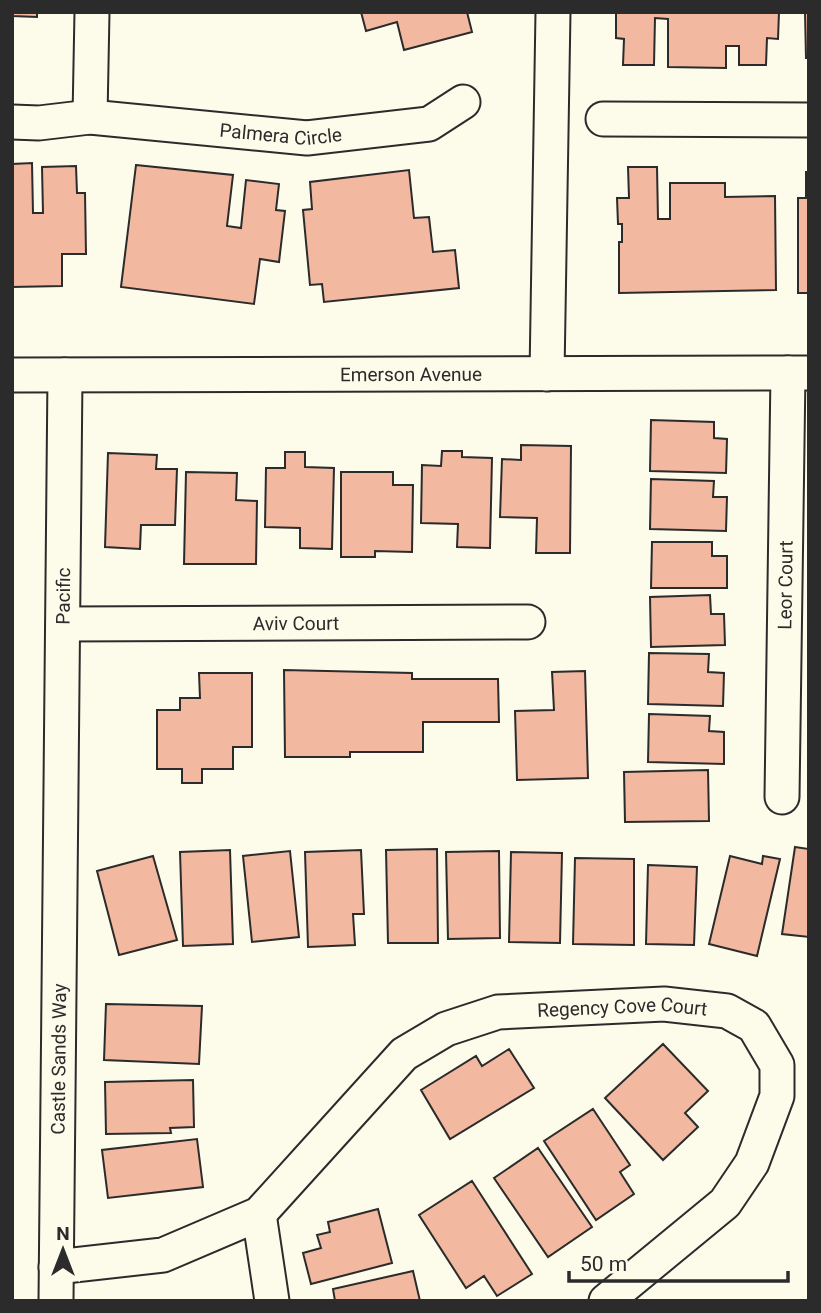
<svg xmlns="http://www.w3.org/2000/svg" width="821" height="1313" viewBox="0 0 821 1313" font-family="Roboto,sans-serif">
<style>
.building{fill:#f2b8a0;stroke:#2b2b2b;stroke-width:2}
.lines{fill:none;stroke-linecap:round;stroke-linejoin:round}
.minor-casing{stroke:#2b2b2b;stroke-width:37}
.minor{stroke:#fdfbea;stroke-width:33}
.labels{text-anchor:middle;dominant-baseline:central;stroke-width:5;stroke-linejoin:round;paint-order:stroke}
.street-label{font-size:19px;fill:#2b2b2b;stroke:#fdfbea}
</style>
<rect width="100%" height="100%" fill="#fdfbea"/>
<!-- building -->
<path class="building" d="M 12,12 L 37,12 L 37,17 L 12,16 Z
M 361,12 L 467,12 L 472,32 L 404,50 L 397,22 L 366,31 Z
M 616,12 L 779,12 L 778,39 L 767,38 L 766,65 L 739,65 L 739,46 L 726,46 L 726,68 L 668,67 L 668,19 L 655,18 L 654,65 L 623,65 L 624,39 L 616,38 Z
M 805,12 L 809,12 L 809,58 L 806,58 Z
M 32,163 L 33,213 L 43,213 L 42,167 L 76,166 L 77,193 L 85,193 L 86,254 L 62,254 L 62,286 L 12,287 L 12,164 Z
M 136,165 L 233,175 L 227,226 L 241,228 L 246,180 L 279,184 L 276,210 L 285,211 L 279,262 L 260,259 L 254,304 L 121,287 Z
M 628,167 L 657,167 L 658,219 L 670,219 L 670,183 L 725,183 L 725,197 L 775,196 L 776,290 L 619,293 L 619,242 L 622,242 L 622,224 L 618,224 L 617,198 L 629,198 Z
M 409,170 L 414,218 L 429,217 L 433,252 L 455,250 L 459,288 L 324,302 L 322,284 L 310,285 L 303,210 L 312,209 L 310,182 Z
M 806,172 L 809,172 L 809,293 L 798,293 L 798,198 L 806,198 Z
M 651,420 L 714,422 L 714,438 L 727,439 L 726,473 L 650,471 Z
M 521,445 L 571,446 L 570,553 L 536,553 L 537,518 L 500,517 L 502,459 L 521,460 Z
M 442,451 L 462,451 L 462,457 L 492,458 L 490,548 L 457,547 L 458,524 L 421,523 L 422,465 L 441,466 Z
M 285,452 L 305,452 L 305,467 L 334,468 L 332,549 L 300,548 L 300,528 L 265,527 L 266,468 L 285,468 Z
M 108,453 L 157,455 L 156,469 L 177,469 L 175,525 L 141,525 L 140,549 L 105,547 Z
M 186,472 L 237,473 L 236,500 L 257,501 L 256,564 L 184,564 Z
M 341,472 L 393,472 L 393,485 L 413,485 L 412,552 L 375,551 L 375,557 L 341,557 Z
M 651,479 L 714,481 L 713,497 L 727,497 L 726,531 L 650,529 Z
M 652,542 L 712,542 L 712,556 L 727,556 L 727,588 L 651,588 Z
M 710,595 L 711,614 L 724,614 L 725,645 L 651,647 L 650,597 Z
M 649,653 L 709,654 L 708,672 L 724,673 L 723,706 L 648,704 Z
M 284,670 L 412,673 L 412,679 L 498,679 L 499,722 L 423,722 L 423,752 L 350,752 L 350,757 L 285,757 Z
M 585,671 L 588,778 L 517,780 L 515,711 L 554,710 L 552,672 Z
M 199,673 L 252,673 L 252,747 L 233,747 L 233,769 L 202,769 L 202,783 L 182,783 L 182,769 L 157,769 L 157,710 L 180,710 L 180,698 L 200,698 Z
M 649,714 L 710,716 L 709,731 L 724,732 L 724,764 L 648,762 Z
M 708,770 L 709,821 L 625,822 L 624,772 Z
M 795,847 L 809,849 L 809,937 L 782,934 Z
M 437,849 L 438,943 L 388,943 L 386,850 Z
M 230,850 L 233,944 L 183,946 L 180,852 Z
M 361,850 L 364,914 L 353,914 L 355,945 L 308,947 L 305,852 Z
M 290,851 L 299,937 L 252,942 L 243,856 Z
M 499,851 L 500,938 L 448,939 L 446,852 Z
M 511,852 L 562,853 L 560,943 L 509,942 Z
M 153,856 L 177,940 L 119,955 L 97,871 Z
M 730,856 L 762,864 L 763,856 L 780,859 L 757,956 L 709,944 Z
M 575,858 L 634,859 L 634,945 L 573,944 Z
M 648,865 L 697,867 L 694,945 L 646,944 Z
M 106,1004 L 202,1006 L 199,1064 L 104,1060 Z
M 663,1044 L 708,1091 L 685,1113 L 698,1127 L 663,1160 L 605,1098 Z
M 509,1049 L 534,1088 L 450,1139 L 421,1090 L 476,1056 L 482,1066 Z
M 193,1080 L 194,1127 L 170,1128 L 171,1133 L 106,1134 L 105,1082 Z
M 593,1109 L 630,1165 L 620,1172 L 634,1194 L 596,1220 L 544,1141 Z
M 197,1139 L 203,1187 L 108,1198 L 102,1150 Z
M 538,1148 L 592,1227 L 548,1257 L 494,1178 Z
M 472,1181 L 532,1274 L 497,1296 L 484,1276 L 466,1288 L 419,1215 Z
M 378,1209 L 392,1263 L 311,1284 L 303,1253 L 321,1248 L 317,1235 L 330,1232 L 328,1222 Z
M 413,1271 L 420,1301 L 335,1301 L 333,1289 Z"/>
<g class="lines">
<defs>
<g id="minor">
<path d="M 90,117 L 92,12"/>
<path d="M 603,119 L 809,120"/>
<path id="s1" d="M 12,122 L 39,123 L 90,117 L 307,138 L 429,124 L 463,102"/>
<path d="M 547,374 L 553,12"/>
<path id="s2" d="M 12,375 L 809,373"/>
<path id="s3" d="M 63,624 L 528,622"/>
<path id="s4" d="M 782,797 L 788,373"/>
<path d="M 259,1214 L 272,1301"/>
<path id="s5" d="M 56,1267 L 163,1255 L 259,1214 L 404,1054 L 446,1029 L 498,1012 L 664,1004 L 727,1011 L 754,1026 L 777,1065 L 777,1096 L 752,1163 L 725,1203 L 606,1301"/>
<path id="s6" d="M 56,1301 L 65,375"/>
</g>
</defs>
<!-- minor casing -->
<use href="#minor" class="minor-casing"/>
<!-- minor -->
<use href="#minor" class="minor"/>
</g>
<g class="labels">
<!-- street labels -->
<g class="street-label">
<text stroke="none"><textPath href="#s1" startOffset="270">Palmera Circle</textPath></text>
<text stroke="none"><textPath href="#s2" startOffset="399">Emerson Avenue</textPath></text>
<text stroke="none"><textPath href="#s4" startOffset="212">Leor Court</textPath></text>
<text stroke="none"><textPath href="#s6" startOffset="705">Pacific</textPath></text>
<text stroke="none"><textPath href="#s3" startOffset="233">Aviv Court</textPath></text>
<text stroke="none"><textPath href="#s5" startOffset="656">Regency Cove Court</textPath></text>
<text stroke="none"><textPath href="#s6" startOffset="242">Castle Sands Way</textPath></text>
</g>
</g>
<!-- border -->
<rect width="821" height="1313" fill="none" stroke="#2b2b2b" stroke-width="28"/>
<!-- north arrow -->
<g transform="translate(63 1250)" stroke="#fdfbea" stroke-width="5" paint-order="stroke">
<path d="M0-5L12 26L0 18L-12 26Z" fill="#2b2b2b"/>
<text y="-10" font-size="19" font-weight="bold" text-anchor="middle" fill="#2b2b2b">N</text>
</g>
<!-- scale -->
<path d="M569 1271v10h219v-10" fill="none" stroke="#2b2b2b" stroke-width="3.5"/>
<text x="580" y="1271" font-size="21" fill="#2b2b2b" stroke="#fdfbea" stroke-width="5" paint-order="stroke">50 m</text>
</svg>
